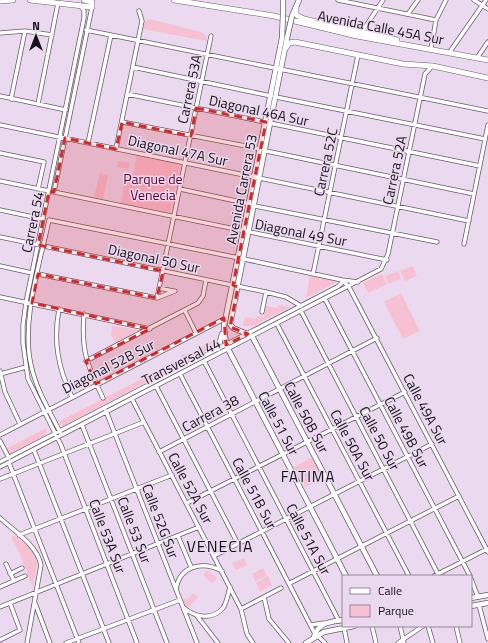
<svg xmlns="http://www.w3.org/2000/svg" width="488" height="643" viewBox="0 0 488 643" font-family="'Titillium Web',sans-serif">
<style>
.green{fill:#f8c0d3}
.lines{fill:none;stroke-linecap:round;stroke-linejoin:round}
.minor-casing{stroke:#695b6e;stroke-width:5}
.major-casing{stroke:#695b6e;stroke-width:6}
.highway-casing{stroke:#695b6e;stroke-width:6}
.minor{stroke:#fff;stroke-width:3.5}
.major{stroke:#fff;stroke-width:4.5}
.highway{stroke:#fff;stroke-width:5}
.major-bridge-casing{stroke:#695b6e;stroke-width:6;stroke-linecap:butt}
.major-bridge{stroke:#fff;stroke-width:4.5}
.marked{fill:#d62828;fill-opacity:0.2;stroke:#d62828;stroke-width:3;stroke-dasharray:8 5;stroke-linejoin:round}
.labels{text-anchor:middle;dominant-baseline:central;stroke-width:3;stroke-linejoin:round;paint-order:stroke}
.street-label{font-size:14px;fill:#171219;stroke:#ead9ef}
.park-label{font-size:14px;fill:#610035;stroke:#ead9ef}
.neighbourhood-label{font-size:15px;letter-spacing:1px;fill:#171219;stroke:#ead9ef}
.quarter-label{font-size:16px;letter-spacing:1px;fill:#171219;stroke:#ead9ef}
</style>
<rect width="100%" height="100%" fill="#ead9ef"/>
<!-- green -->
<path class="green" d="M 150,19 L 201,32 L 206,36 L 207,41 L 142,29 L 145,21 Z
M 82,35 L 84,35 L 64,133 L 63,133 Z
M 137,155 L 181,164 L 170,213 L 121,203 L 126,174 L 133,175 Z
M 118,161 L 130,163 L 128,169 L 117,167 Z
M 100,173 L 108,175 L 103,199 L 94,197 Z
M 413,266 L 417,276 L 405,281 L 400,271 Z
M 398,271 L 401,279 L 388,284 L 385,276 Z
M 382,274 L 387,284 L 368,293 L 363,283 Z
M 310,276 L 339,281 L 306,298 Z
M 401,293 L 420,331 L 403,339 L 384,302 Z
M 279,305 L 291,307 L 253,326 L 243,326 L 245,317 L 256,319 L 257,316 L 264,317 L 266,306 L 278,308 Z
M 112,326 L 139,330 L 116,343 L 111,335 Z
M 216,340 L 214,347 L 63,426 L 58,422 L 182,358 L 181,355 L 185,353 L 186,355 L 205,346 L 204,344 Z
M 46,428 L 47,434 L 9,455 L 6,449 Z
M 313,457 L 323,478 L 305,487 L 294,467 Z
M 15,535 L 30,548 L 38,561 L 33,588 L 20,554 L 11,537 Z
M 244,558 L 247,565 L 236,570 L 232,563 Z
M 263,568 L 267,576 L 255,581 L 252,574 Z
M 207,570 L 217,578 L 212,583 L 203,575 Z
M 268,576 L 272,585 L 260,591 L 256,583 Z
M 193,593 L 198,597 L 187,609 L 181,600 L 188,599 Z"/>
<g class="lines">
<defs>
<path id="minor" d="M 338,0 L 436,20
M 474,0 L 488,9
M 81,6 L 84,11 L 84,18 L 26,302 L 23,325 L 23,343 L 28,379 L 61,445 L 137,643
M 408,14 L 418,0
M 86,30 L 488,111
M 362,32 L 383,0
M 0,33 L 25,31 L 52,35
M 431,49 L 436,20 L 446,0
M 449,53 L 486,0
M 477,58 L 488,42
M 133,67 L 271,96
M 127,94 L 480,166
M 0,96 L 66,110
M 276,97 L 485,139
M 11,99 L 25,31
M 38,104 L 58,3
M 122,122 L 261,149
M 0,125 L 469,221
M 88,143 L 111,35
M 116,149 L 142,21 L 139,11
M 266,151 L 474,194
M 0,153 L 44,162 L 38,189
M 0,181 L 387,260
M 180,189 L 250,204
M 54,192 L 92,7
M 255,206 L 437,242
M 0,210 L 43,219
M 0,237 L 266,292 L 286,297 L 301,306
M 464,244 L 488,125
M 244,259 L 342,280 L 358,282
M 0,266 L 32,273
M 38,274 L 157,298 L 175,291
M 313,274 L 358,55
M 159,288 L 173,291
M 0,297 L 150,329
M 157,298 L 211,36
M 325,299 L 470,576
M 59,309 C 53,341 58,368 72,397
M 185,311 L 196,333
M 301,311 L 439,576
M 262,312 L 266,292
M 84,314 C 81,351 87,365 103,398
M 277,324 L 409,576
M 86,361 L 198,303 L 203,296 L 206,280
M 204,361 L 339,621
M 0,371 L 5,392 L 20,424
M 0,374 L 26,367
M 180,374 L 315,634
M 156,386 L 238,544
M 132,399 L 241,609 L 247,634 L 253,643
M 106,411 L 197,643
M 82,425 L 167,643
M 60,432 C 49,410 36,389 31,365 C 21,321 40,263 49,220 L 239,258
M 0,435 L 226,318
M 0,441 L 9,458
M 34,450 L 109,643
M 159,452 L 377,338
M 0,462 L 337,287 L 341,284 L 342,280 L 349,287 L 488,552
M 9,463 L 79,643
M 0,467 L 381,269 L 388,254 L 425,74 L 432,66
M 0,479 L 144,422
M 187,503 L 405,392
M 0,518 C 14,531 37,545 41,565 L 27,643
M 19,535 L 172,475
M 178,536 L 191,567
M 214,556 L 432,444
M 6,564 L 14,581
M 10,574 L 22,568
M 434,576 L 487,549
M 471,579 L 478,597
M 290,583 L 459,496
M 0,587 L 25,576
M 176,589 C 180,565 203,561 222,571
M 264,597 L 269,619 L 289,643
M 35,603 L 50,643
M 479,605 L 488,639
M 0,607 L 199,527
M 183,607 C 194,617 212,621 223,608 C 227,602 228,594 230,587
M 241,609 L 281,588
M 197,616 L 218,643
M 311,625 L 324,623
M 372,626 L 376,643
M 400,626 L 404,643
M 428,626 L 433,643
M 456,626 L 460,643
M 344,628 L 347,643
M 317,635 L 325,643
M 0,640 L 20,630 L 10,603
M 66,643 L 180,600
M 398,643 L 423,626"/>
<path id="major" d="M 283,14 L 283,0
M 292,16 L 299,0
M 282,38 L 224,326 L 226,345 L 346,576
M 287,38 L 230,324 L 233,328 L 252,336 L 377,576
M 218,349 L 222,334
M 471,598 L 488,595
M 471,606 L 488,603
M 314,637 C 318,622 331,622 343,620
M 306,643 L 324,632 L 354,626"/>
<path id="highway" d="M 30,0 L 92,7 L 92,2 L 84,0
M 174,0 L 274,16 L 357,36 L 488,60
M 0,1 L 13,0
M 296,8 L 296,15 L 304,19 L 397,40
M 286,48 L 289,43 L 295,42 L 403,64 L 433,66 L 488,78"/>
</defs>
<!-- minor casing -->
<use href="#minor" class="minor-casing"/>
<!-- major casing -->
<use href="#major" class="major-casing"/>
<!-- highway casing -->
<use href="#highway" class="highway-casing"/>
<!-- minor -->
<use href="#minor" class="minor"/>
<!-- major -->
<use href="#major" class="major"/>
<!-- highway -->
<use href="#highway" class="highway"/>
<defs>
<path id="major-bridge" d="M 282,38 L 283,14
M 287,38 L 292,16"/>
</defs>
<!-- major-bridge casing -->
<use href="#major-bridge" class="major-bridge-casing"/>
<!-- major-bridge -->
<use href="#major-bridge" class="major-bridge"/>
</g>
<!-- marked area -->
<path class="marked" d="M 196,108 L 266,122 L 233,285 L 238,287 L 230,327 L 248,334 L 226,345 L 224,318 L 96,384 L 86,361 L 150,329 L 32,303 L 38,274 L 157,298 L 163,271 L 38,245 L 49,191 L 54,192 L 65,138 L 116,149 L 122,122 L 191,136 Z"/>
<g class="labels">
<!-- street labels -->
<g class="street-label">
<text transform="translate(381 27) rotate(11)">Avenida Calle 45A Sur</text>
<text transform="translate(189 89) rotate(-78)">Carrera 53A</text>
<text transform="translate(259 110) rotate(12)">Diagonal 46A Sur</text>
<text transform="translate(178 150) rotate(12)">Diagonal 47A Sur</text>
<text transform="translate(325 162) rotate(-78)">Carrera 52C</text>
<text transform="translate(394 170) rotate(-78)">Carrera 52A</text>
<text transform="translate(241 189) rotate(-79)">Avenida Carrera 53</text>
<text transform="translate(32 222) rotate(-78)">Carrera 54</text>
<text transform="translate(301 232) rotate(11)">Diagonal 49 Sur</text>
<text transform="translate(154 258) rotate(12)">Diagonal 50 Sur</text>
<text transform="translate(181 361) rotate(-27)">Transversal 44</text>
<text transform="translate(108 366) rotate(-27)">Diagonal 52B Sur</text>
<text transform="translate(426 409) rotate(62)">Calle 49A Sur</text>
<text transform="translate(210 413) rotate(-28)">Carrera 38</text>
<text transform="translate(307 417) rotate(62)">Calle 50B Sur</text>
<text transform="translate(279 423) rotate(62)">Calle 51 Sur</text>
<text transform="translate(407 432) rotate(62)">Calle 49B Sur</text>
<text transform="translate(380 438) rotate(62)">Calle 50 Sur</text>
<text transform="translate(353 445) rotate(62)">Calle 50A Sur</text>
<text transform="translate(191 488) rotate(62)">Calle 52A Sur</text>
<text transform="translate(255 493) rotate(62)">Calle 51B Sur</text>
<text transform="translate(161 521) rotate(69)">Calle 52G Sur</text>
<text transform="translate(135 530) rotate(69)">Calle 53 Sur</text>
<text transform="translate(108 536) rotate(69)">Calle 53A Sur</text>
<text transform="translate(309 539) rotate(62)">Calle 51A Sur</text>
</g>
<!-- park labels -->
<g class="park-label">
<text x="153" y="178">Parque de<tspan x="153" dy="16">Venecia</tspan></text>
</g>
<!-- neighbourhood labels -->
<g class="neighbourhood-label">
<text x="308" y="476">FATIMA</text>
</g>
<!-- quarter labels -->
<g class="quarter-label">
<text x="220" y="546">VENECIA</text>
</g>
</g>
<!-- legend -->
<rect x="342" y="575" width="130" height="52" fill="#ead9ef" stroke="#968999"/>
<rect x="350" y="588" width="20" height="6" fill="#ffffff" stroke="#968999"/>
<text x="378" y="595" font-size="12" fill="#171219">Calle</text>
<rect x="350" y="605" width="20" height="12" fill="#f8c0d3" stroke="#968999"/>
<text x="378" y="615" font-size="12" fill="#171219">Parque</text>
<!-- north arrow -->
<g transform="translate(36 36)" stroke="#ead9ef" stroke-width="3" paint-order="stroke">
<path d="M0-3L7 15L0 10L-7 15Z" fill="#171219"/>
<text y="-6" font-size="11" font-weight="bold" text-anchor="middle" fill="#171219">N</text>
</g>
</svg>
